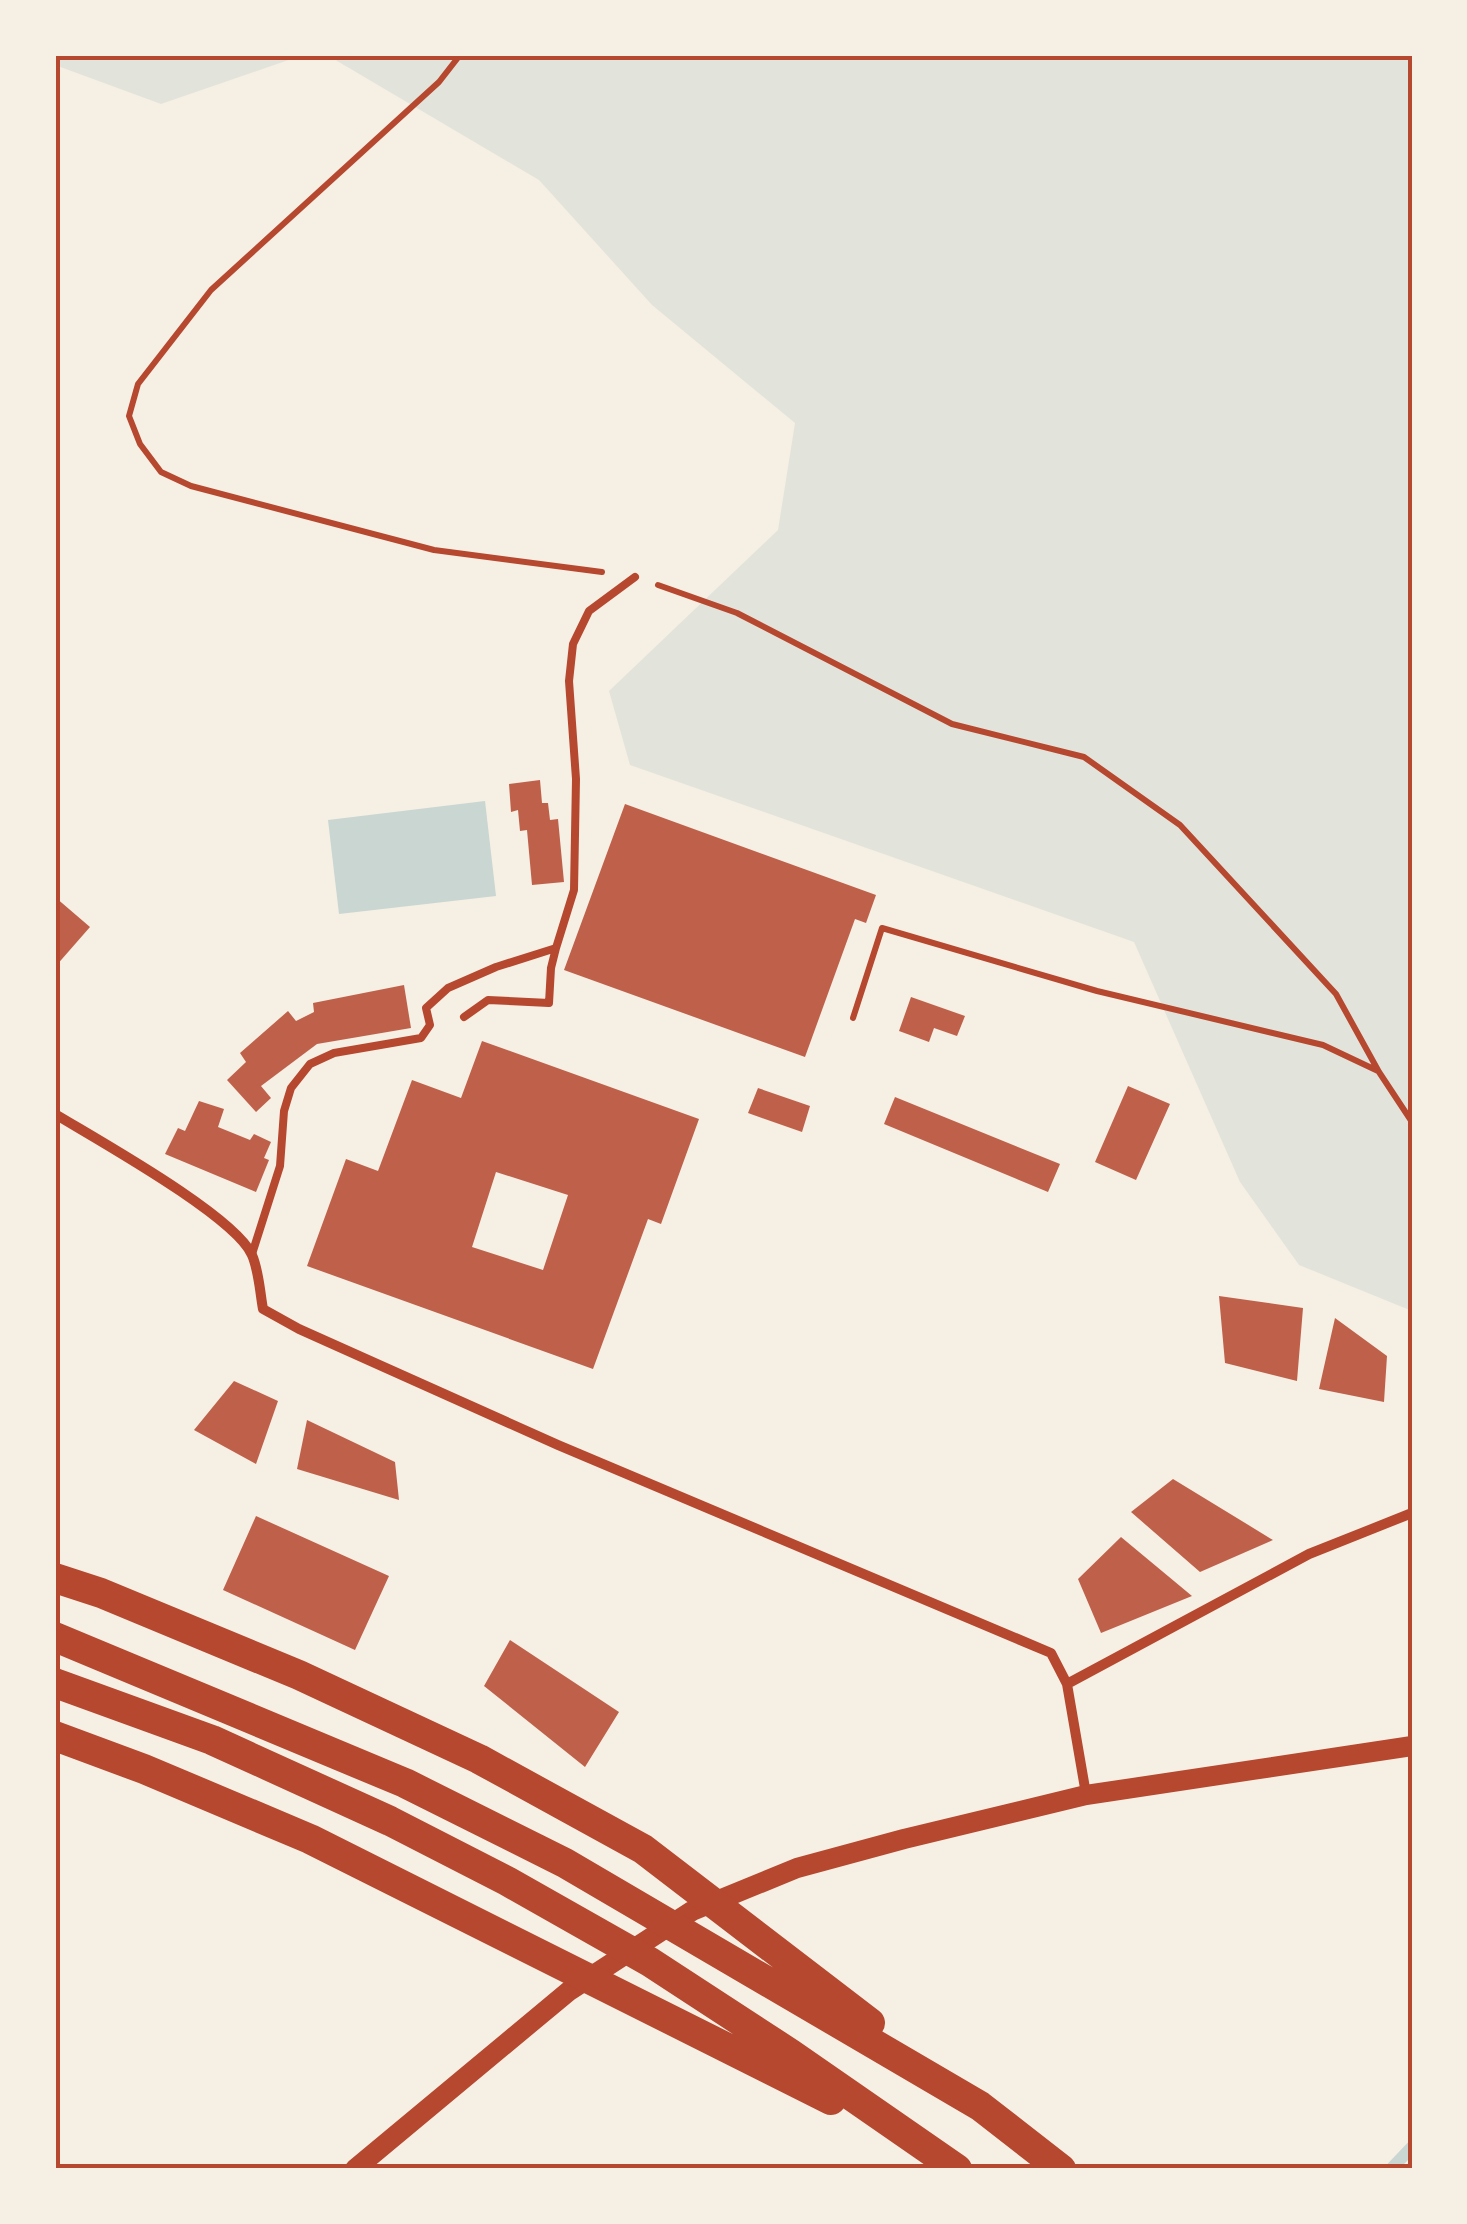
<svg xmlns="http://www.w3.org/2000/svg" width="1467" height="2224" viewBox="0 0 1467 2224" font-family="'Sofia Sans Condensed',sans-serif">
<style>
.green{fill:#e2e4dc}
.water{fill:#c9d6d2}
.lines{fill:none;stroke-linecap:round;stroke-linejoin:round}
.stream{stroke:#c9d6d2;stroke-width:12}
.building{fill:#bf614a;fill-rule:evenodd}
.path{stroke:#b5482f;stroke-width:6}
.service{stroke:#b5482f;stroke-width:8}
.minor{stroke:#b5482f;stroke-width:10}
.secondary{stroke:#b5482f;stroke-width:20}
.motorway{stroke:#b5482f;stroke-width:30}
.neatline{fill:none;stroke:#b5482f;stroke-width:4}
</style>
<rect width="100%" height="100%" fill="#f6efe4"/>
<!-- green -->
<path class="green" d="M 55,55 L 303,55 L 161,104 L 55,65 Z
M 327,55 L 1412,55 L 1412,1311 L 1299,1265 L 1240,1182 L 1134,942 L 630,765 L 609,691 L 778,530 L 795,423 L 652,305 L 539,180 Z"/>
<!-- water -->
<path class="water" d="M 485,801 L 496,896 L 339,914 L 328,820 Z"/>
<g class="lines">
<!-- stream -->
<path class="stream" d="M 1391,2169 L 1412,2147"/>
</g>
<!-- building -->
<path class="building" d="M 540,780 L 542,803 L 548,803 L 550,820 L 558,819 L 564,882 L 532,885 L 527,830 L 520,831 L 518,810 L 511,812 L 509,784 Z
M 625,804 L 876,895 L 866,923 L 855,919 L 805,1057 L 564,970 Z
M 55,897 L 90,927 L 55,967 Z
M 404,985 L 411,1028 L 317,1044 L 261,1086 L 271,1098 L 256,1112 L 227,1080 L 246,1062 L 240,1053 L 288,1011 L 296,1021 L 314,1012 L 313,1003 Z
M 911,997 L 965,1016 L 957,1036 L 934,1028 L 929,1042 L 899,1031 Z
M 482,1041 L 699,1119 L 661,1224 L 648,1219 L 593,1369 L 307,1266 L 346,1159 L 378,1171 L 412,1080 L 461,1098 ZM 496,1172 L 568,1195 L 543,1270 L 472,1247 Z
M 1128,1086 L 1170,1104 L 1136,1180 L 1095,1162 Z
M 758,1088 L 810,1106 L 802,1132 L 748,1113 Z
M 895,1097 L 1060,1164 L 1048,1192 L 884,1124 Z
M 199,1101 L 224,1109 L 218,1127 L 250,1140 L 254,1134 L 271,1142 L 264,1158 L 269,1160 L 256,1192 L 165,1154 L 178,1128 L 185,1131 Z
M 1219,1296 L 1303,1308 L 1297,1381 L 1225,1363 Z
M 1335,1318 L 1387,1356 L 1384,1402 L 1319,1389 Z
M 234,1381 L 278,1401 L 256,1464 L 194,1430 Z
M 307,1420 L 395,1462 L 399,1500 L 297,1469 Z
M 1173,1479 L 1273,1540 L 1200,1572 L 1131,1512 Z
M 256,1516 L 389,1576 L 355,1650 L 223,1590 Z
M 1121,1537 L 1192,1596 L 1101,1633 L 1078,1579 Z
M 510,1640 L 619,1712 L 585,1767 L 484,1686 Z"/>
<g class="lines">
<!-- path -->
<path class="path" d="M 460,55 L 439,82 L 211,290 L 138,384 L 129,416 L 140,444 L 161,472 L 191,486 L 434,550 L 602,572
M 658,585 L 737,613 L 952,724 L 1084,757 L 1180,825 L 1336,994 L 1379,1072 L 1412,1122
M 853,1018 L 882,928 L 1097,991 L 1323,1045 L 1378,1071"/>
<!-- service -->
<path class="service" d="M 464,1017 L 488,1000 L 549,1003 L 551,968 L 556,948
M 252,1254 L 280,1166 L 284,1111 L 291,1088 L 310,1064 L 334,1053 L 421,1038 L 430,1025 L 426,1008 L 448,988 L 496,967 L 556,948 L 574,890 L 576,779 L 569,681 L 573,644 L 589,611 L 635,577"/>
<!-- minor -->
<path class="minor" d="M 55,1114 C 96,1139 235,1216 252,1255 C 259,1271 260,1293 263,1309 L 299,1329 L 558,1445 L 1051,1653 L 1067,1684 L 1086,1794
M 1067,1684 L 1309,1554 L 1412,1513"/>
<!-- secondary -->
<path class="secondary" d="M 355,2169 L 569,1991 L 692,1911 L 797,1868 L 904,1839 L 1086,1795 L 1412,1746"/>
<!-- motorway -->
<path class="motorway" d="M 55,1578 L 101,1593 L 299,1675 L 479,1759 L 643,1849 L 870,2023
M 55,1637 L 405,1783 L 565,1863 L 980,2106 L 1061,2169
M 55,1683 L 212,1740 L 390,1821 L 507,1881 L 650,1962 L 791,2054 L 957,2169
M 55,1736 L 144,1769 L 310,1839 L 831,2100"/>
</g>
<!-- border -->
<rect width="1467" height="2224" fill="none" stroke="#f6efe4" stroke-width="115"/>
<rect x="58" y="58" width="1352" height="2108" class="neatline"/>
</svg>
